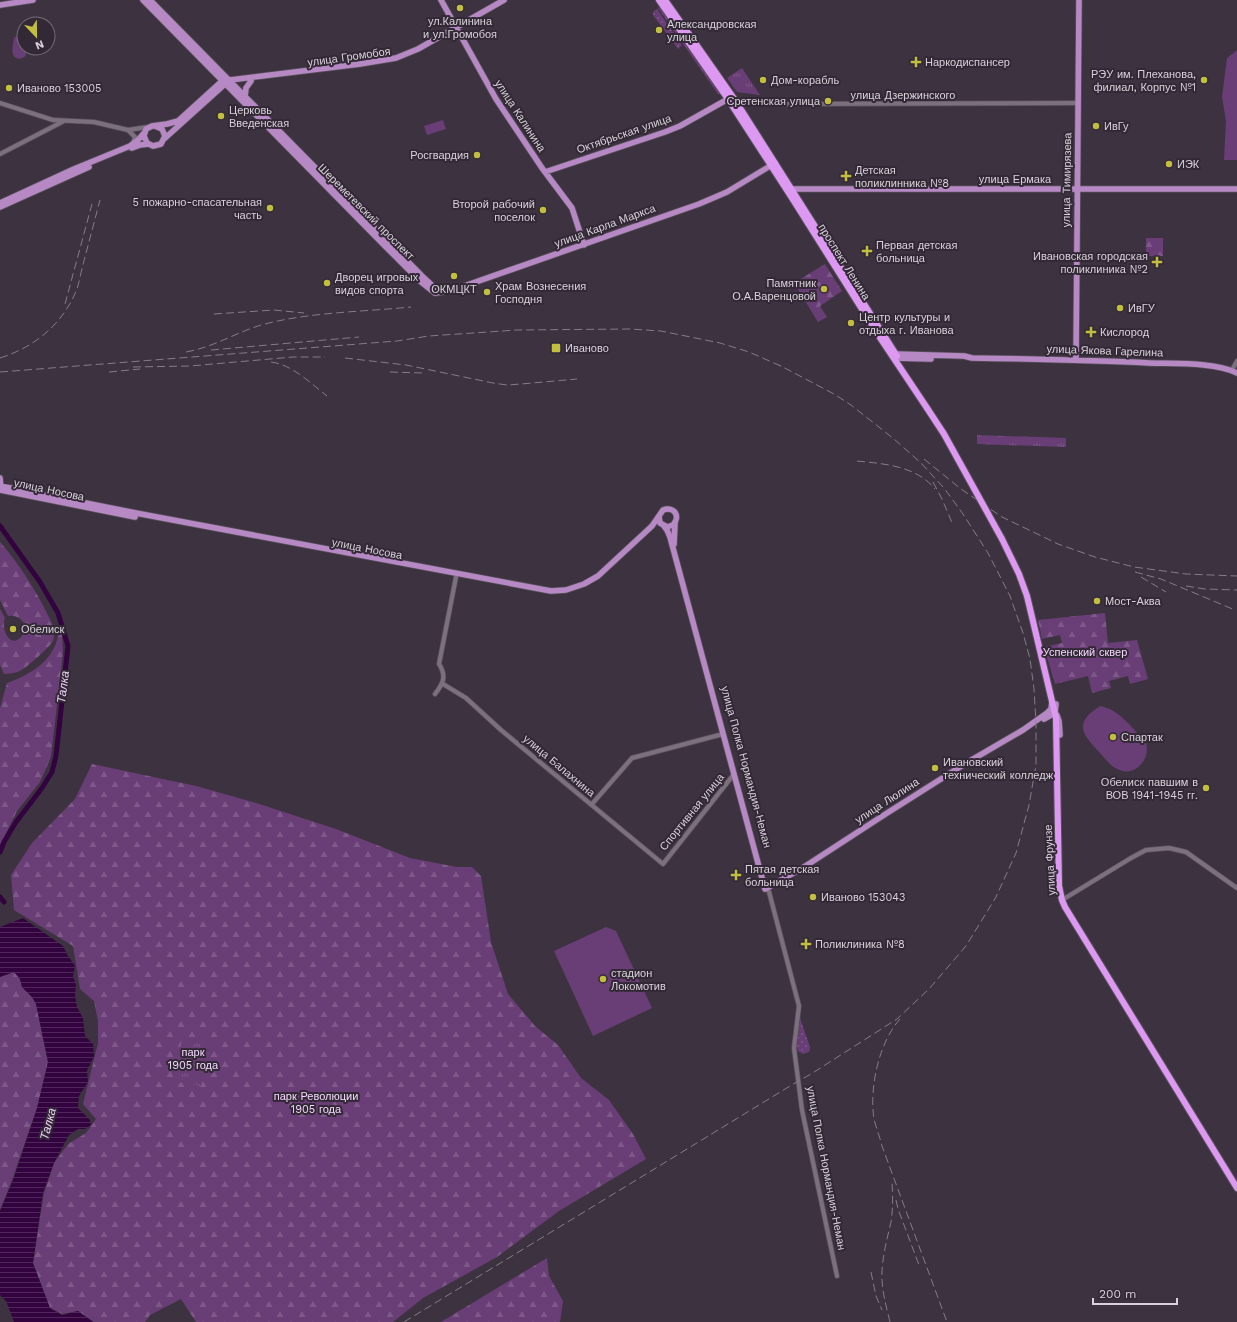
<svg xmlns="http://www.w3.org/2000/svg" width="1237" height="1322" viewBox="0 0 1237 1322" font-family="'Work Sans',sans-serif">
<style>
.grass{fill:url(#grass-dots)}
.forest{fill:url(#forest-firs)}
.park{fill:url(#park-tufts)}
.garden{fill:#693d76}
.water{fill:url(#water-rules)}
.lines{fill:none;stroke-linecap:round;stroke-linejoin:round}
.river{stroke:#330340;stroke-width:5}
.minor-casing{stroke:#5a525d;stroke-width:5.5}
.major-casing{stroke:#5a525d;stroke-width:7}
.highway-casing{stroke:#5a525d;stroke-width:8}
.minor{stroke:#7c707f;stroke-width:4}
.major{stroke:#b689c4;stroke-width:5.5}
.highway{stroke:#dd99f2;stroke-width:6}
.rail{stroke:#847c86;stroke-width:1;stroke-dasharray:8 4;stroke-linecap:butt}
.highway-bridge-casing{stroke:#5a525d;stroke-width:8;stroke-linecap:butt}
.highway-bridge{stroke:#dd99f2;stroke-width:6}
.poi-dot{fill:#c1be40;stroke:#332936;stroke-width:1.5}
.labels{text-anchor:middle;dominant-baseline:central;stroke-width:4;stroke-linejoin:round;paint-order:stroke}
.poi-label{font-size:11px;fill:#d8d2da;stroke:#332936;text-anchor:start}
.street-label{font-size:11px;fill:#d8d2da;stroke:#332936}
.park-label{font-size:11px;fill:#f4d9fd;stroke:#332936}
.water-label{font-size:12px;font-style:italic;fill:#edd3f6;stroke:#332936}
</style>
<defs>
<pattern id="grass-dots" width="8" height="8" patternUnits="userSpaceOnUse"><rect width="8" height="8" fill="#693d76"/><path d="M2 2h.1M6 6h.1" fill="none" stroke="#7e5889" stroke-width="1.8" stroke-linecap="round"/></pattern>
<pattern id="forest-firs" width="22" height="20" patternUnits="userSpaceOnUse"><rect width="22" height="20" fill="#693d76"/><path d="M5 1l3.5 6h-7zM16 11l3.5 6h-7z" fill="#7e5889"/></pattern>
<pattern id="park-tufts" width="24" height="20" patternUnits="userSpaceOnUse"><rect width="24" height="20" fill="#693d76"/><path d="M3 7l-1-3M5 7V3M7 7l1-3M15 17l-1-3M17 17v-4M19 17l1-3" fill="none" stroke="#7e5889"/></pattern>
<pattern id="water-rules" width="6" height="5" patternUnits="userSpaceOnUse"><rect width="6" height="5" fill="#330340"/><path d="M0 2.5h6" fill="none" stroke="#50275b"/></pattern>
</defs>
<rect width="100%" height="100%" fill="#3d3340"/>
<!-- grass -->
<path class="grass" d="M 660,6 L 721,94 L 718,94 L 658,8 Z
M 657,9 L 682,45 L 678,49 L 653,15 L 653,12 Z
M 800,1018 L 810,1047 L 809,1052 L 803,1054 L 798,1051 L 797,1047 Z"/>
<!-- forest -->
<path class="forest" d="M 1146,238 L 1163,238 L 1163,256 L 1146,256 Z
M 825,264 L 842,291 L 820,306 L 827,317 L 818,322 L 794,283 Z
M 0,542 C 21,566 41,598 54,628 L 25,627 C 23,619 17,615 8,616 L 0,600 Z
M 0,609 L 5,618 C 0,631 13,654 25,631 L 54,632 C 54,635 54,638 53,641 C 50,647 26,668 20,671 C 15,673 9,674 4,674 L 0,665 Z
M 1105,613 L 1108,643 L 1137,640 L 1148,679 L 1130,684 L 1128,676 L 1109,681 L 1111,688 L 1092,693 L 1088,676 L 1055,684 L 1044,647 L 1062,643 L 1060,635 L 1042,639 L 1038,620 Z
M 62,634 L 63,652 L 51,757 L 40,782 L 17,811 L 0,845 L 0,708 L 7,683 C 29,675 53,662 58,636 Z
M 92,764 L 196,786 L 256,803 L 336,829 L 410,858 L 457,867 L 472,867 L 481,876 L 491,942 L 508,994 L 535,1026 L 558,1045 L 581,1078 L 609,1100 L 633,1134 L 646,1159 L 559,1211 L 497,1257 L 423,1298 L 393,1322 L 196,1322 L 181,1299 L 150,1315 L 145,1322 L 94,1322 L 78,1311 L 62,1314 L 50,1308 L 33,1263 L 44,1193 L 54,1163 L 68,1144 L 86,1133 L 96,1119 L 83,1104 L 98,1043 L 98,1021 L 94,1001 L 80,989 L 73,946 L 14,910 L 11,875 L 32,843 L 75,799 Z
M 14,972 L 20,979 L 22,987 L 32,997 L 36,1004 L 48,1062 L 37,1108 L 12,1180 L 0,1210 L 0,977 Z
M 547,1258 L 549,1276 L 563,1301 L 560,1322 L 441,1322 Z"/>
<!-- park -->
<path class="park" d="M 742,68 L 760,95 L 737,92 L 727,78 Z
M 977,435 L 1066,438 L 1066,447 L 977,444 Z
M 182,1040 L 211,1043 L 201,1086 L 173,1081 Z"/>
<!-- garden -->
<path class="garden" d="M 19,34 L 24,35 L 24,48 L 26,48 C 26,50 26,53 26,55 C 23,60 14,60 13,54 C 11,50 14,42 14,38 Z
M 1237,50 L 1237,160 L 1224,160 L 1226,121 L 1222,97 L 1227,58 Z
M 443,120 L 446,129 L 427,135 L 424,126 Z
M 1100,706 C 1119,709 1133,729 1146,743 C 1151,760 1134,778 1117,769 C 1110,766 1104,757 1099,752 C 1081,733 1074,723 1100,706 Z
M 606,927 L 616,931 L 652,1008 L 593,1036 L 554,951 Z"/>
<!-- water -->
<path class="water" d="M 23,918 L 63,946 L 68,956 L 75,966 L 73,976 L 76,985 L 75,995 L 77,1007 L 83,1018 L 85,1036 L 93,1044 L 94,1056 L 87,1071 L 88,1082 L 79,1096 L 78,1108 L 90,1120 L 91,1125 L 85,1129 L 78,1129 L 69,1135 L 54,1163 L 43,1193 L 33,1263 L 50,1308 L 62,1315 L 78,1311 L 93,1322 L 14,1322 L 6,1301 L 0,1295 L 0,1211 L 13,1180 L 37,1108 L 48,1062 L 36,1004 L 32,997 L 22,987 L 20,979 L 14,972 L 0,977 L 0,927 Z"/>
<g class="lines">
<!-- river -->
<path class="river" d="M 0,526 L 40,582 L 58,613 L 68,646 L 56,756 L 52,772 L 42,788 L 16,822 L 4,842 L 0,852
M 0,897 L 4,902"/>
<defs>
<path id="minor" d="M 734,100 L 778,104 L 1078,103
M 0,103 L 53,120 L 94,122 L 128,130 L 148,127
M 128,130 L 135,137 L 133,143
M 0,154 L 62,122
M 1232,370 L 1237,361
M 443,684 L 466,698 L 501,730 L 663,864 L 734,774
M 435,694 C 443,684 447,676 439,664 L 456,577
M 592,804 L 632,758 L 723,734
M 768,888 L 799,1006 L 794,1048 L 802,1110 L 837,1276
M 1062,900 L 1131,858 L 1146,850 L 1169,848 L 1186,852 L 1237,888"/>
<path id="major" d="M 143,0 L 386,247 L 420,281 L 435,293 L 450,291 L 699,204 L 727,192 L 775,163
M 150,0 L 422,276 L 436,289 L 445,289
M 441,0 L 496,99 L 542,168 L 572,208 L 584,245
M 0,5 L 33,0
M 245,97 L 246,88 L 251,81
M 155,126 L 162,129 L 165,136 L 161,144 L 153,146 L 147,143 L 144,136 L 146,129 L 152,126 L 167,124 L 178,121 L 222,81 L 360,64 L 396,58 L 418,49 L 504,0
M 164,139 L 225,84
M 132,148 L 140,145 L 148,144
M 545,172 L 665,132 L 680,126 L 728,99
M 792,189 L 1237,189
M 0,203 L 74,169 L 130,146 L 138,140 L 144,133
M 0,207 L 89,167
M 893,354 L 895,354 L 964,356 L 972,358 C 1031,359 1090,360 1149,363 C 1175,364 1215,362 1237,373
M 894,358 L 931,359
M 1076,360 L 1079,0
M 0,478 L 1,489
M 0,486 L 141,514 L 551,591 L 566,590 L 584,584 L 598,576 L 652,526 L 663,510 C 674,506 681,516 673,525 L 667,527 L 660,523 L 659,517
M 0,490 L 135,517
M 664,526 L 667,530 L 670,537 L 765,889 L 804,867 L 884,815 L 963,765 L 1023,730 L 1047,713 L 1051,709 L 1052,702
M 674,544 L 675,523
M 1057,715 L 1059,721 L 1060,735
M 1044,719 L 1055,713 L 1056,704"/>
<path id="highway" d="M 659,0 L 728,99 L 794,201 L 877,333 L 927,408
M 665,0 L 735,100 L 897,356
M 1002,539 L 1019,574 L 1027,596 L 1056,718 L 1059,886 L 1062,900 L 1065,907 L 1237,1188"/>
</defs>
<!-- minor casing -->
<use href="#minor" class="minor-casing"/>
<!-- major casing -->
<use href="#major" class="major-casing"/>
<!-- highway casing -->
<use href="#highway" class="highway-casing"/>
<!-- minor -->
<use href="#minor" class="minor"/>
<!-- major -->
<use href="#major" class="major"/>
<!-- highway -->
<use href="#highway" class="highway"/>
<!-- rail -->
<path class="rail" d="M 65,304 L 92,204
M 214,314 L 274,310 L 304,313
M 211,350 L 359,337
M 186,352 C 214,347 235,333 261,325 C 309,312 361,312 411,307
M 0,358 C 35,347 63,324 77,289 C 80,279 82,267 85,257 C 90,238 95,219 100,200
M 345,358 L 406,365 L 493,383 L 507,385 L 521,384 L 577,379
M 271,362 C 293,365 310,383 327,396
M 133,367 L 190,366 L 293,357 L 325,357
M 0,372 L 397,341 L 429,336 L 517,330 L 630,329 L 661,331 L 720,343 L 749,352 L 783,367
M 109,372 L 140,369
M 390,372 L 422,373
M 924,459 L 961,489 L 1002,517 L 1058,544 L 1095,557 L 1134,567 L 1186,574 L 1237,576
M 857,461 C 886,464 916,466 935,489
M 933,482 L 942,499 L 953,525
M 1135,572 L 1161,579 L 1235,610
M 1141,577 L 1166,592
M 1186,586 L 1205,589 L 1237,590
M 900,1019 C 879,1042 869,1088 874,1119 C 876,1128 880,1137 882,1146 L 947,1322
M 896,1200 L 898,1209 L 919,1265
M 871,1272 L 876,1296 L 882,1310
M 404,1322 L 795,1083 L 811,1074 L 897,1019 L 929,989 L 966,946 L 996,897 L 1016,853 L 1029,805 L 1036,765 L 1036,722 L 1034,689 L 1030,659 L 1023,633 L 1010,596 L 988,553 L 963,514 L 944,488 L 921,463 L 894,439 L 851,405 L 834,394 L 779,365
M 890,1322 C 886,1305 881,1289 882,1271 C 883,1254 887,1239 891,1222 C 893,1209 893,1196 892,1183"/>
<defs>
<path id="highway-bridge" d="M 927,408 L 944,434 L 1002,539"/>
</defs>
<!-- highway-bridge casing -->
<use href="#highway-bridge" class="highway-bridge-casing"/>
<!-- highway-bridge -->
<use href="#highway-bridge" class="highway-bridge"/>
</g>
<!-- markers -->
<g class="poi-dot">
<circle cx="460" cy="8" r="4"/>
<circle cx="659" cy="30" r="4"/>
<path d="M914 56h4v4h4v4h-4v4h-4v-4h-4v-4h4z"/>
<circle cx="763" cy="80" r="4"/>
<circle cx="1204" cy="80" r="4"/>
<circle cx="9" cy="88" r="4"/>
<circle cx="828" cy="101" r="4"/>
<circle cx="221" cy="116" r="4"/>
<circle cx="1096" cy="126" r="4"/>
<circle cx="477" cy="155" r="4"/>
<circle cx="1169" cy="164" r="4"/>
<path d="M844 170h4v4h4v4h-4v4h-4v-4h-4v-4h4z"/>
<circle cx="270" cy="208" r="4"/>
<circle cx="543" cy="210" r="4"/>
<path d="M865 245h4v4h4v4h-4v4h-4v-4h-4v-4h4z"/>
<path d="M1155 256h4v4h4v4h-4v4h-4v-4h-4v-4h4z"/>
<circle cx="454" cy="276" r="4"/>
<circle cx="327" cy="283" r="4"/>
<circle cx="824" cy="289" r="4"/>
<circle cx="487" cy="292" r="4"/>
<circle cx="1120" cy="308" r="4"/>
<circle cx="851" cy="323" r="4"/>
<path d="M1089 326h4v4h4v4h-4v4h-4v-4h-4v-4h4z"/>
<rect x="551" y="343" width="10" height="10" rx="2"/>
<circle cx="1097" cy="601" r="4"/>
<circle cx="13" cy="629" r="4"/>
<circle cx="1113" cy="737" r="4"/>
<circle cx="935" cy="768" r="4"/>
<circle cx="1206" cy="788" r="4"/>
<path d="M734 869h4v4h4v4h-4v4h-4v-4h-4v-4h4z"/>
<circle cx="813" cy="897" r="4"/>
<path d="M804 938h4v4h4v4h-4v4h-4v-4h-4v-4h4z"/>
<circle cx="603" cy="979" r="4"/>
</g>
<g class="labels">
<!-- poi labels -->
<g class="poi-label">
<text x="460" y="21" text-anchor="middle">ул.Калинина<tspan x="460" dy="13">и ул.Громобоя</tspan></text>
<text x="667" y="24">Александровская<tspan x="667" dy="13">улица</tspan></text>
<text x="925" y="62">Наркодиспансер</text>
<text x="1196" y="74" text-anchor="end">РЭУ им. Плеханова,<tspan x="1196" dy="13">филиал, Корпус №1</tspan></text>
<text x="771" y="80">Дом-корабль</text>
<text x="17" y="88">Иваново 153005</text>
<text x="820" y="101" text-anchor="end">Сретенская улица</text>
<text x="229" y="110">Церковь<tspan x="229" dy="13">Введенская</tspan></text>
<text x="1104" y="126">ИвГу</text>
<text x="469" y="155" text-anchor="end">Росгвардия</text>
<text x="1177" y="164">ИЭК</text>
<text x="855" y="170">Детская<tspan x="855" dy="13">поликлинника №8</tspan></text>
<text x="262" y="202" text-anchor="end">5 пожарно-спасательная<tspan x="262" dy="13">часть</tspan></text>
<text x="535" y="204" text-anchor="end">Второй рабочий<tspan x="535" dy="13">поселок</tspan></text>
<text x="876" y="245">Первая детская<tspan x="876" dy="13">больница</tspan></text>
<text x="1148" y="256" text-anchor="end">Ивановская городская<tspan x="1148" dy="13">поликлиника №2</tspan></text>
<text x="335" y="277">Дворец игровых<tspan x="335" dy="13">видов спорта</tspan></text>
<text x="816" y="283" text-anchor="end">Памятник<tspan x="816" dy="13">О.А.Варенцовой</tspan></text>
<text x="495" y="286">Храм Вознесения<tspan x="495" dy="13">Господня</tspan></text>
<text x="454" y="289" text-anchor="middle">ОКМЦКТ</text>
<text x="1128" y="308">ИвГУ</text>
<text x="859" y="317">Центр культуры и<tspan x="859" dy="13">отдыха г. Иванова</tspan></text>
<text x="1100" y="332">Кислород</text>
<text x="565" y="348">Иваново</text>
<text x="1105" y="601">Мост-Аква</text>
<text x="21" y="629">Обелиск</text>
<text x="1121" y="737">Спартак</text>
<text x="943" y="762">Ивановский<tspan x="943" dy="13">технический колледж</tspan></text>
<text x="1198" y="782" text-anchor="end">Обелиск павшим в<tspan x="1198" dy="13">ВОВ 1941-1945 гг.</tspan></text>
<text x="745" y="869">Пятая детская<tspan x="745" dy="13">больница</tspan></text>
<text x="821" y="897">Иваново 153043</text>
<text x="815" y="944">Поликлиника №8</text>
<text x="611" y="973">стадион<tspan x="611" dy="13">Локомотив</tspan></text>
</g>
<!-- street labels -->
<g class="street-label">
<text transform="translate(349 57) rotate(-8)">улица Громобоя</text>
<text x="903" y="95">улица Дзержинского</text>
<text transform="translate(520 116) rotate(57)">улица Калинина</text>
<text transform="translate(624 134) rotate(-19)">Октябрьская улица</text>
<text x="1015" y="179">улица Ермака</text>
<text transform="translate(1067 180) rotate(-89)">улица Тимирязева</text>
<text transform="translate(366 212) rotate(45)">Шереметевский проспект</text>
<text transform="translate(605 226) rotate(-20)">улица Карла Маркса</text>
<text transform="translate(844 262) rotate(58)">проспект Ленина</text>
<text transform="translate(1105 351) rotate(2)">улица Якова Гарелина</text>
<text transform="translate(49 490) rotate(12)">улица Носова</text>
<text transform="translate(367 549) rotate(11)">улица Носова</text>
<text transform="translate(559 766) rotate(40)">улица Балахнина</text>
<text transform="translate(746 767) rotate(75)">улица Полка Нормандия-Неман</text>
<text transform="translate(887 801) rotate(-33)">улица Люлина</text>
<text transform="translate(692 812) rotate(-51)">Спортивная улица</text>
<text transform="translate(1050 860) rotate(-93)">улица Фрунзе</text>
<text transform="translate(826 1168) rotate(79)">улица Полка Нормандия-Неман</text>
</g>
<!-- park labels -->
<g class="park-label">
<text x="1085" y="652">Успенский сквер</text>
<text x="193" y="1052">парк<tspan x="193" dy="13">1905 года</tspan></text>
<text x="316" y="1096">парк Революции<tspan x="316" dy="13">1905 года</tspan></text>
</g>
<!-- water labels -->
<g class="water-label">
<text transform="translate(63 687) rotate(-83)">Талка</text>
<text transform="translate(48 1124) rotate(-75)">Талка</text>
</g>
</g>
<!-- north arrow -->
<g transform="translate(36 36) rotate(158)"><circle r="19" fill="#332936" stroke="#756d78"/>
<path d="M0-3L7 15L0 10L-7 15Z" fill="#c1be40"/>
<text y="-6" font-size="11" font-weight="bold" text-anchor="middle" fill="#d8d2da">N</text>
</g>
<!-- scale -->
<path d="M1093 1298v6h84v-6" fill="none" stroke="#d8d2da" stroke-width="2"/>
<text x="1099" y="1298" font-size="12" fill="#d8d2da" stroke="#332936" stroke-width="3" paint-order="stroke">200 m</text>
</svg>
